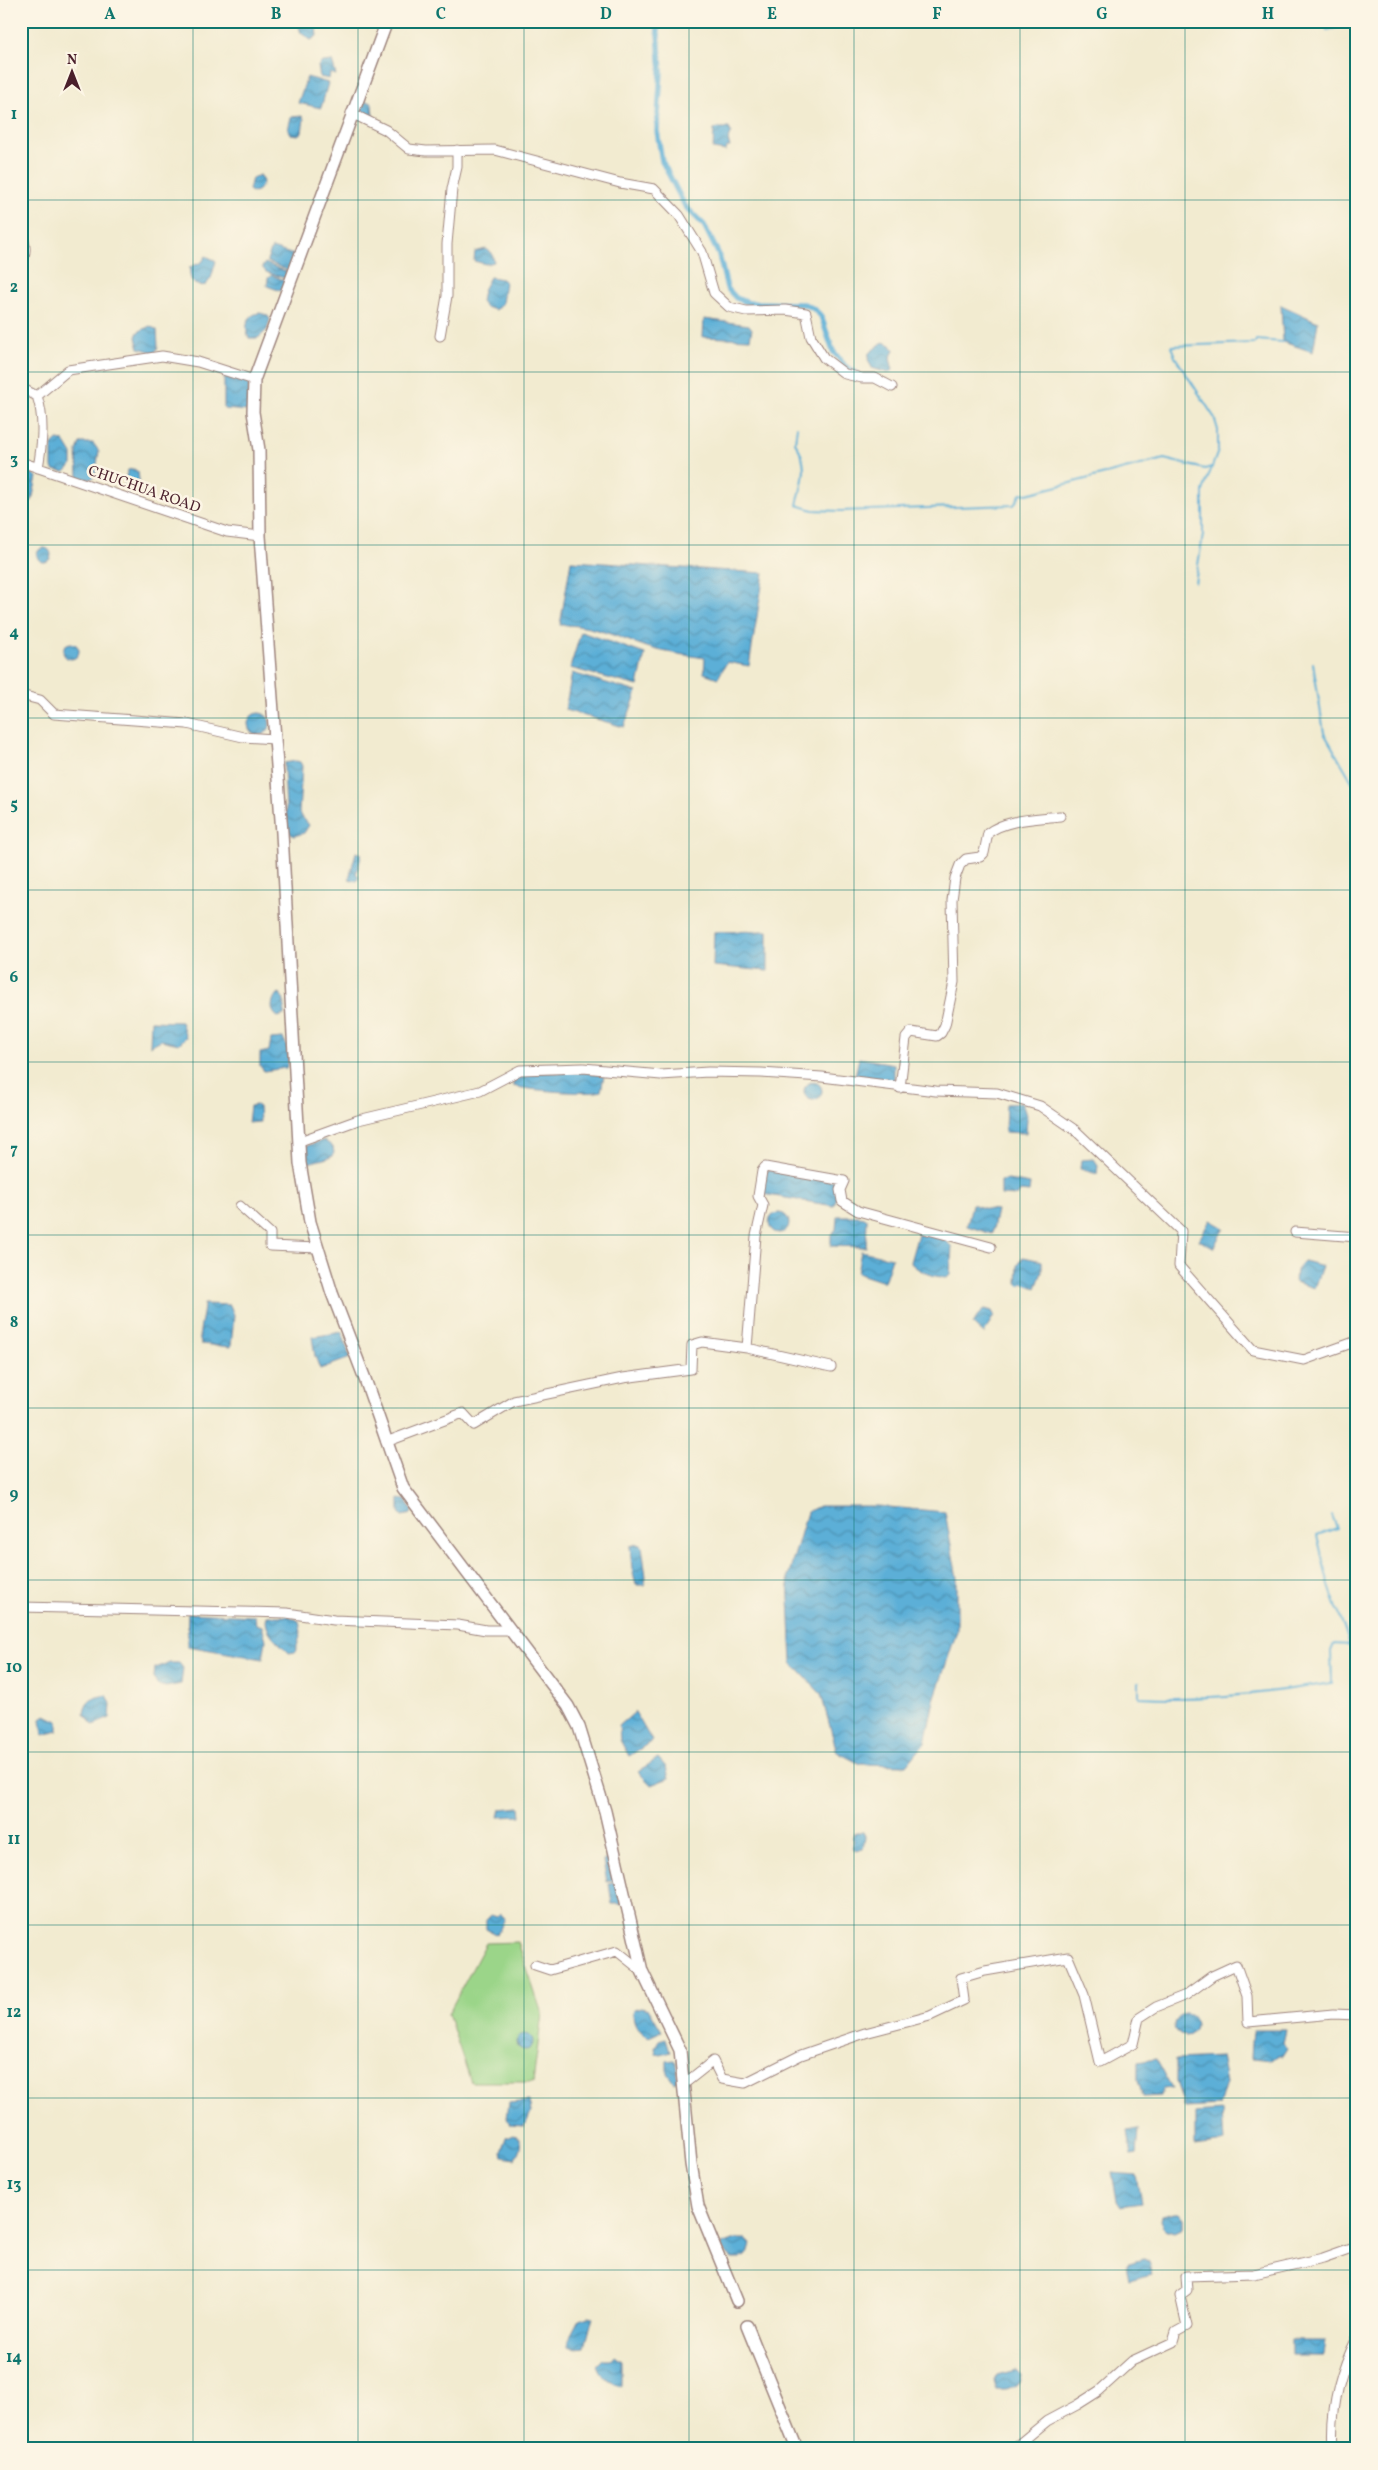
<svg xmlns="http://www.w3.org/2000/svg" width="1378" height="2470" viewBox="0 0 1378 2470" font-family="Vollkorn,serif">
<style>
.park{fill:#9bd589;stroke:#727a5a}
.water{fill:url(#water-waves);stroke:#526781}
.lines{fill:none;stroke-linecap:round;stroke-linejoin:round}
.stream{stroke:#5bafd7;stroke-width:2}
.canal{stroke:#5bafd7;stroke-width:5.5}
.minor-casing{stroke:#9e857e;stroke-width:11}
.major-casing{stroke:#9e857e;stroke-width:14}
.minor{stroke:#fff;stroke-width:9}
.major{stroke:#fff;stroke-width:11}
.grid{fill:none;stroke:#0f766e;stroke-width:1;stroke-opacity:0.55}
.labels{text-anchor:middle;dominant-baseline:central;stroke-width:5;stroke-linejoin:round;paint-order:stroke}
.street-label{font-size:15px;fill:#4a1f2b;stroke:#fcf5e5}
.neatline{fill:none;stroke:#0f766e;stroke-width:2}
.grid-label{font-size:16px;text-anchor:middle;font-weight:bold;fill:#0f766e}
</style>
<defs>
<pattern id="water-waves" width="16" height="10" patternUnits="userSpaceOnUse" patternTransform="scale(1.25)"><rect width="16" height="10" fill="#5bafd7"/><path d="M0 5q4-4 8 0t8 0" fill="none" stroke="#4d8eaf"/></pattern>
</defs>
<rect width="100%" height="100%" fill="#fcf5e5"/>
<filter id="ink" filterUnits="userSpaceOnUse"><feTurbulence type="fractalNoise" baseFrequency=".02" numOctaves="2"/><feDisplacementMap in="SourceGraphic" scale="10" xChannelSelector="R" yChannelSelector="G"/><feConvolveMatrix kernelMatrix="1 2 1 2 8 2 1 2 1" color-interpolation-filters="sRGB"/></filter>
<filter id="wash" filterUnits="userSpaceOnUse"><feTurbulence type="fractalNoise" baseFrequency=".0096" numOctaves="4" result="noise"/><feDisplacementMap in="SourceGraphic" scale="20" xChannelSelector="R" yChannelSelector="G"/><feGaussianBlur stdDeviation="1.12" result="paint"/><feColorMatrix in="noise" values="0 0 0 0 0 0 0 0 0 0 0 0 0 0 0 0 0 1.4 0 .05"/><feComposite in="paint" operator="in"/></filter>
<g filter="url(#wash)">
<rect width="100%" height="100%" fill="#f2ebd0"/>
<!-- park -->
<path class="park" d="M 518,1942 L 542,2014 L 533,2082 L 471,2082 L 448,2014 L 486,1943 Z"/>
<!-- water -->
<path class="water" d="M 305,22 L 316,27 L 317,36 L 311,40 L 301,33 L 299,27 Z
M 332,61 L 336,75 L 330,73 L 329,79 L 320,77 L 318,66 L 322,62 Z
M 307,77 L 328,83 L 321,108 L 298,103 Z
M 362,100 L 372,103 L 373,116 L 369,119 L 358,114 Z
M 291,117 L 302,116 L 304,119 L 302,132 L 298,135 L 290,134 L 288,130 Z
M 718,128 L 729,128 L 731,132 L 728,139 L 730,147 L 727,147 L 726,151 L 713,149 L 714,130 Z
M 260,175 L 263,182 C 261,188 258,192 252,192 L 249,190 L 252,178 Z
M 272,248 L 294,255 L 296,259 L 289,271 L 268,262 L 267,260 Z
M 486,249 L 492,253 L 494,262 L 486,264 L 474,261 L 475,252 Z
M 206,256 L 216,261 L 211,278 L 206,285 C 192,288 189,279 190,267 L 202,262 Z
M 265,263 L 287,272 L 289,274 L 287,279 L 266,272 L 262,267 Z
M 272,275 L 286,282 L 281,291 L 267,286 L 268,278 Z
M 490,277 L 502,279 L 505,282 L 502,303 L 496,310 L 485,307 L 481,302 L 483,290 Z
M 1281,305 L 1318,322 L 1313,352 L 1283,342 Z
M 260,313 L 267,315 L 270,319 L 267,330 L 258,338 L 249,338 C 244,327 247,314 260,313 Z
M 704,319 L 749,325 L 752,329 L 750,339 L 703,337 Z
M 150,326 L 157,330 L 158,347 L 155,353 L 139,348 L 136,337 L 138,332 Z
M 883,342 L 891,345 L 894,350 L 890,359 L 893,370 L 888,373 L 872,368 L 868,359 L 869,353 Z
M 228,374 L 237,375 L 249,383 L 248,411 L 224,409 L 224,379 Z
M 57,440 L 64,441 L 72,454 L 72,465 L 65,472 L 53,470 L 52,467 L 52,445 Z
M 80,443 L 93,443 L 99,451 L 95,476 C 90,481 83,480 78,476 L 77,451 Z
M 21,469 L 34,474 L 37,477 L 32,501 L 21,500 Z
M 128,470 L 134,469 L 138,472 L 140,488 L 138,492 L 128,494 C 123,486 125,478 128,470 Z
M37 555a7 7 0 1 1 14 0a7 7 0 1 1-14 0Z
M 571,561 L 764,573 L 749,666 L 727,662 L 718,678 L 704,673 L 705,658 C 686,655 666,653 647,647 C 619,638 591,624 560,625 Z
M 581,632 L 645,654 L 638,686 L 570,668 Z
M63 651a8 8 0 1 1 16 0a8 8 0 1 1-16 0Z
M 572,673 L 637,692 L 624,727 L 565,710 Z
M248 724a11 11 0 1 1 22 0a11 11 0 1 1-22 0Z
M 296,761 L 300,762 L 302,766 L 299,813 L 309,825 L 304,833 L 294,836 L 289,833 L 287,828 L 284,769 L 284,763 Z
M 356,852 L 362,854 L 356,874 L 359,876 L 357,881 L 349,879 Z
M 768,931 L 768,971 L 713,966 L 714,932 Z
M 280,993 L 284,1001 L 284,1015 L 278,1017 C 270,1012 271,1002 276,995 Z
M 151,1021 L 181,1022 L 186,1037 L 179,1044 L 161,1040 L 150,1046 Z
M 283,1038 C 288,1046 290,1060 286,1068 L 264,1071 L 260,1066 L 260,1053 L 269,1051 L 271,1039 Z
M 859,1058 L 894,1064 L 894,1081 L 855,1076 Z
M 585,1072 L 604,1076 L 601,1091 C 591,1095 525,1090 513,1086 L 513,1082 L 521,1073 Z
M804 1091a9 9 0 1 1 18 0a9 9 0 1 1-18 0Z
M 1022,1103 L 1027,1118 L 1026,1133 L 1005,1132 L 1006,1104 Z
M 256,1105 L 259,1107 L 260,1122 L 248,1123 L 250,1106 Z
M 324,1140 L 333,1147 L 334,1153 L 331,1157 L 308,1163 L 305,1158 L 306,1146 Z
M 1094,1159 L 1098,1165 L 1097,1174 L 1080,1169 L 1081,1160 Z
M 767,1170 L 841,1182 L 834,1206 L 762,1194 Z
M 1008,1180 L 1030,1184 L 1029,1192 L 1020,1191 L 1017,1196 L 1001,1195 L 1001,1181 Z
M 972,1204 L 986,1209 L 997,1210 L 992,1234 L 967,1226 Z
M769 1223a10 10 0 1 1 20 0a10 10 0 1 1-20 0Z
M 837,1216 L 858,1216 L 867,1219 L 866,1247 L 831,1246 L 831,1234 L 836,1230 Z
M 1210,1220 L 1224,1228 L 1213,1248 L 1199,1240 Z
M 918,1234 L 943,1238 L 952,1247 L 950,1274 L 947,1277 C 936,1278 917,1271 910,1262 Z
M 861,1251 L 892,1258 L 884,1282 L 857,1273 Z
M 1023,1257 L 1042,1261 L 1042,1272 L 1036,1288 L 1023,1283 L 1020,1286 L 1017,1283 L 1018,1266 Z
M 1304,1261 L 1322,1266 L 1314,1288 L 1295,1282 L 1296,1270 Z
M 204,1304 L 230,1305 L 234,1315 L 231,1347 L 201,1344 C 197,1332 204,1317 204,1304 Z
M 985,1309 L 992,1311 L 994,1315 L 984,1334 L 973,1324 L 979,1314 Z
M 342,1332 L 350,1358 L 320,1369 L 315,1356 L 312,1337 Z
M 399,1499 L 406,1500 L 412,1510 L 411,1514 L 402,1516 L 399,1512 Z
M 819,1506 L 878,1506 L 945,1512 L 957,1578 L 957,1631 L 934,1700 L 925,1743 L 907,1765 L 860,1764 L 837,1752 L 821,1694 L 792,1663 L 788,1577 L 807,1512 Z
M 637,1544 L 642,1546 L 646,1577 L 644,1585 L 636,1585 L 632,1569 L 630,1546 Z
M 188,1613 L 255,1616 L 256,1624 L 262,1626 L 266,1640 L 263,1659 L 187,1646 Z
M 267,1616 L 290,1616 L 299,1621 L 301,1633 L 295,1652 L 289,1653 C 280,1643 262,1631 267,1616 Z
M 170,1663 L 179,1663 L 183,1668 L 181,1684 L 166,1687 L 157,1685 L 154,1677 L 155,1668 Z
M 107,1695 L 111,1704 L 110,1718 L 93,1725 L 84,1714 C 86,1699 95,1697 107,1695 Z
M 635,1712 L 652,1741 L 629,1756 L 620,1740 L 619,1726 Z
M 46,1715 L 58,1721 L 58,1731 L 43,1735 L 41,1719 Z
M 658,1758 L 666,1767 L 669,1778 L 651,1785 L 638,1772 Z
M 520,1807 L 521,1816 L 499,1817 L 501,1809 Z
M 856,1833 L 863,1833 L 865,1837 L 863,1849 L 854,1850 L 852,1847 L 853,1835 Z
M 614,1855 L 617,1880 L 607,1882 L 603,1861 Z
M 616,1883 L 622,1892 L 622,1904 L 612,1904 L 609,1884 Z
M 500,1914 L 505,1918 L 497,1935 L 486,1929 L 486,1920 L 491,1915 L 497,1917 Z
M 642,2007 L 649,2009 L 662,2031 L 649,2037 C 638,2031 631,2022 634,2009 Z
M1174 2025a11 11 0 1 1 22 0a11 11 0 1 1-22 0Z
M 1253,2030 L 1286,2030 L 1283,2043 L 1288,2048 L 1283,2056 L 1277,2056 L 1272,2060 L 1251,2058 Z
M517 2042a8 8 0 1 1 16 0a8 8 0 1 1-16 0Z
M 666,2038 L 670,2051 L 661,2054 L 656,2053 L 655,2047 L 659,2040 Z
M 1221,2057 L 1226,2083 L 1219,2106 L 1185,2108 L 1176,2082 L 1176,2059 Z
M 1156,2059 L 1172,2088 L 1163,2089 L 1161,2096 L 1143,2097 L 1138,2081 L 1138,2062 Z
M 674,2060 C 679,2065 678,2074 677,2081 L 674,2083 L 667,2073 L 667,2061 Z
M 529,2101 L 531,2112 L 525,2126 L 510,2125 L 507,2118 L 509,2103 Z
M 1222,2111 L 1224,2142 L 1195,2146 L 1195,2113 Z
M 1139,2129 L 1137,2155 L 1131,2156 L 1127,2131 Z
M 513,2134 C 525,2140 520,2149 515,2159 L 502,2157 L 501,2153 L 506,2137 Z
M 1112,2173 L 1136,2175 L 1141,2203 L 1121,2206 L 1117,2200 Z
M 1174,2213 L 1178,2213 L 1183,2219 L 1183,2228 L 1175,2232 L 1165,2229 L 1161,2220 L 1162,2216 Z
M 736,2239 L 746,2239 L 751,2244 L 748,2254 L 740,2259 L 732,2259 L 721,2249 L 722,2244 Z
M 1143,2259 L 1149,2262 L 1153,2274 L 1129,2280 L 1126,2264 Z
M 588,2316 L 593,2317 L 592,2320 L 585,2347 L 575,2348 L 568,2346 L 568,2340 L 579,2319 Z
M 1291,2340 L 1325,2340 L 1323,2356 L 1291,2356 Z
M 614,2355 L 621,2360 L 621,2386 C 611,2383 599,2376 597,2365 L 603,2359 L 611,2359 Z
M 1016,2370 L 1021,2375 L 1019,2383 L 1007,2389 L 997,2389 L 994,2381 L 997,2375 Z"/>
<g class="lines">
<!-- stream -->
<path class="stream" d="M 1325,21 L 1327,30 L 1356,23 L 1357,26
M 797,427 L 795,442 C 810,466 803,479 797,505 L 813,510 L 841,511 L 1014,505 L 1021,493 L 1027,494 L 1164,459 L 1205,469 L 1211,467
M 1195,583 L 1203,535 L 1203,491 L 1218,451 L 1218,430 L 1214,417 L 1175,357 L 1171,346 L 1255,343 L 1256,340 L 1283,342
M 1313,663 L 1324,733 L 1357,790
M 1332,1515 L 1337,1528 L 1317,1535 L 1329,1586 L 1349,1642 L 1356,1646
M 1139,1683 L 1139,1697 C 1204,1701 1268,1693 1332,1683 L 1331,1651 L 1334,1644 L 1350,1645"/>
<!-- canal -->
<path class="canal" d="M 657,21 L 661,71 L 657,131 L 662,161 L 685,206 L 704,225 L 719,255 L 727,288 L 736,298 L 749,303 L 804,304 L 814,309 L 821,316 L 833,351 L 845,366 L 856,373
M 1350,1645 L 1357,1646"/>
</g>
</g>
<g filter="url(#ink)">
<g class="lines">
<defs>
<path id="minor" d="M 351,113 L 386,130 L 409,149 L 426,151 L 495,150 L 620,183 L 654,189 L 679,215 L 702,252 L 714,293 L 729,307 L 746,311 L 785,310 L 806,313 L 811,337 L 824,358 L 845,374 L 862,378 L 875,378 L 892,387
M 21,234 C 26,243 27,255 21,263
M 440,336 L 447,296 L 447,244 L 452,189 L 457,167 L 457,150
M 21,388 L 37,396 C 45,419 42,445 38,468
M 37,396 L 68,370 L 162,356 L 198,362 L 254,380
M 21,462 L 227,532 L 260,536
M 21,695 L 40,700 L 54,714 L 187,724 L 243,737 L 274,739
M 900,1088 L 906,1038 L 911,1032 L 937,1036 L 941,1033 L 945,1025 L 954,982 L 952,900 L 955,878 L 960,865 L 966,859 L 980,857 L 984,853 L 988,833 C 1006,819 1037,819 1060,816
M 300,1141 L 358,1120 L 480,1091 L 520,1070 L 583,1068 L 661,1075 L 708,1072 L 761,1073 L 822,1077 L 936,1091 L 997,1093 L 1040,1106 L 1075,1130 L 1181,1231 L 1179,1266 L 1253,1350 L 1304,1360 L 1357,1341
M 240,1206 L 270,1233 L 270,1246 L 318,1248
M 1295,1232 L 1357,1237
M 747,1348 L 831,1367
M 386,1442 L 463,1413 L 474,1425 L 514,1401 L 623,1378 L 691,1369 L 692,1345 L 702,1342 L 747,1348 L 756,1236 L 763,1205 L 758,1196 L 762,1171 L 765,1167 L 844,1181 L 840,1190 L 842,1201 L 858,1211 L 991,1247
M 21,1607 L 287,1613 L 334,1620 L 458,1625 L 486,1630 L 510,1630
M 535,1965 L 550,1970 L 617,1951 L 642,1971
M 684,2084 L 713,2061 L 722,2079 L 745,2083 L 801,2055 L 865,2033 L 930,2016 L 964,2000 L 961,1978 L 985,1971 L 1068,1957 L 1084,1995 L 1100,2062 L 1133,2044 L 1139,2018 L 1156,2007 L 1186,1995 L 1212,1976 L 1236,1965 L 1247,1996 L 1248,2022 L 1333,2014 L 1357,2015
M 1013,2449 L 1047,2421 L 1077,2405 L 1099,2391 L 1132,2361 L 1173,2342 L 1176,2332 L 1187,2326 L 1180,2295 L 1187,2290 L 1186,2276 L 1254,2274 L 1323,2258 L 1357,2246
M 1333,2449 C 1330,2409 1339,2374 1357,2338"/>
<path id="major" d="M 387,21 L 254,380 L 253,412 L 259,450 L 260,536 L 282,833 L 300,1163 L 310,1222 L 332,1293 L 365,1379 L 403,1488 L 568,1706 L 579,1727 L 605,1811 L 642,1971 L 680,2050 L 691,2164 L 698,2206 L 737,2301
M 747,2326 L 797,2449"/>
</defs>
<!-- minor casing -->
<use href="#minor" class="minor-casing"/>
<!-- major casing -->
<use href="#major" class="major-casing"/>
<!-- minor -->
<use href="#minor" class="minor"/>
<!-- major -->
<use href="#major" class="major"/>
</g>
</g>
<!-- grid -->
<path class="grid" d="M 193,21 L 193,2449M 358,21 L 358,2449M 524,21 L 524,2449M 689,21 L 689,2449M 854,21 L 854,2449M 1020,21 L 1020,2449M 1185,21 L 1185,2449M 21,200 L 1357,200M 21,372 L 1357,372M 21,545 L 1357,545M 21,718 L 1357,718M 21,890 L 1357,890M 21,1062 L 1357,1062M 21,1235 L 1357,1235M 21,1408 L 1357,1408M 21,1580 L 1357,1580M 21,1752 L 1357,1752M 21,1925 L 1357,1925M 21,2098 L 1357,2098M 21,2270 L 1357,2270"/>
<g class="labels">
<!-- street labels -->
<g class="street-label">
<text transform="translate(144 490) rotate(19)">CHUCHUA ROAD</text>
</g>
</g>
<!-- margin -->
<rect width="1378" height="2470" fill="none" stroke="#fcf5e5" stroke-width="55"/>
<!-- north arrow -->
<g transform="translate(72 72)" stroke="#fcf5e5" stroke-width="4" paint-order="stroke">
<path d="M0-4L9 19L0 12L-9 19Z" fill="#4a1f2b"/>
<text y="-8" font-size="14" font-weight="bold" text-anchor="middle" fill="#4a1f2b">N</text>
</g>
<rect x="28" y="28" width="1322" height="2414" class="neatline"/>
<g class="grid-label">
<text x="110" y="19">A</text>
<text x="276" y="19">B</text>
<text x="441" y="19">C</text>
<text x="606" y="19">D</text>
<text x="772" y="19">E</text>
<text x="937" y="19">F</text>
<text x="1102" y="19">G</text>
<text x="1268" y="19">H</text>
<text x="14" y="119">1</text>
<text x="14" y="292">2</text>
<text x="14" y="464">3</text>
<text x="14" y="637">4</text>
<text x="14" y="809">5</text>
<text x="14" y="982">6</text>
<text x="14" y="1154">7</text>
<text x="14" y="1327">8</text>
<text x="14" y="1499">9</text>
<text x="14" y="1672">10</text>
<text x="14" y="1844">11</text>
<text x="14" y="2017">12</text>
<text x="14" y="2189">13</text>
<text x="14" y="2362">14</text>
</g>
</svg>
